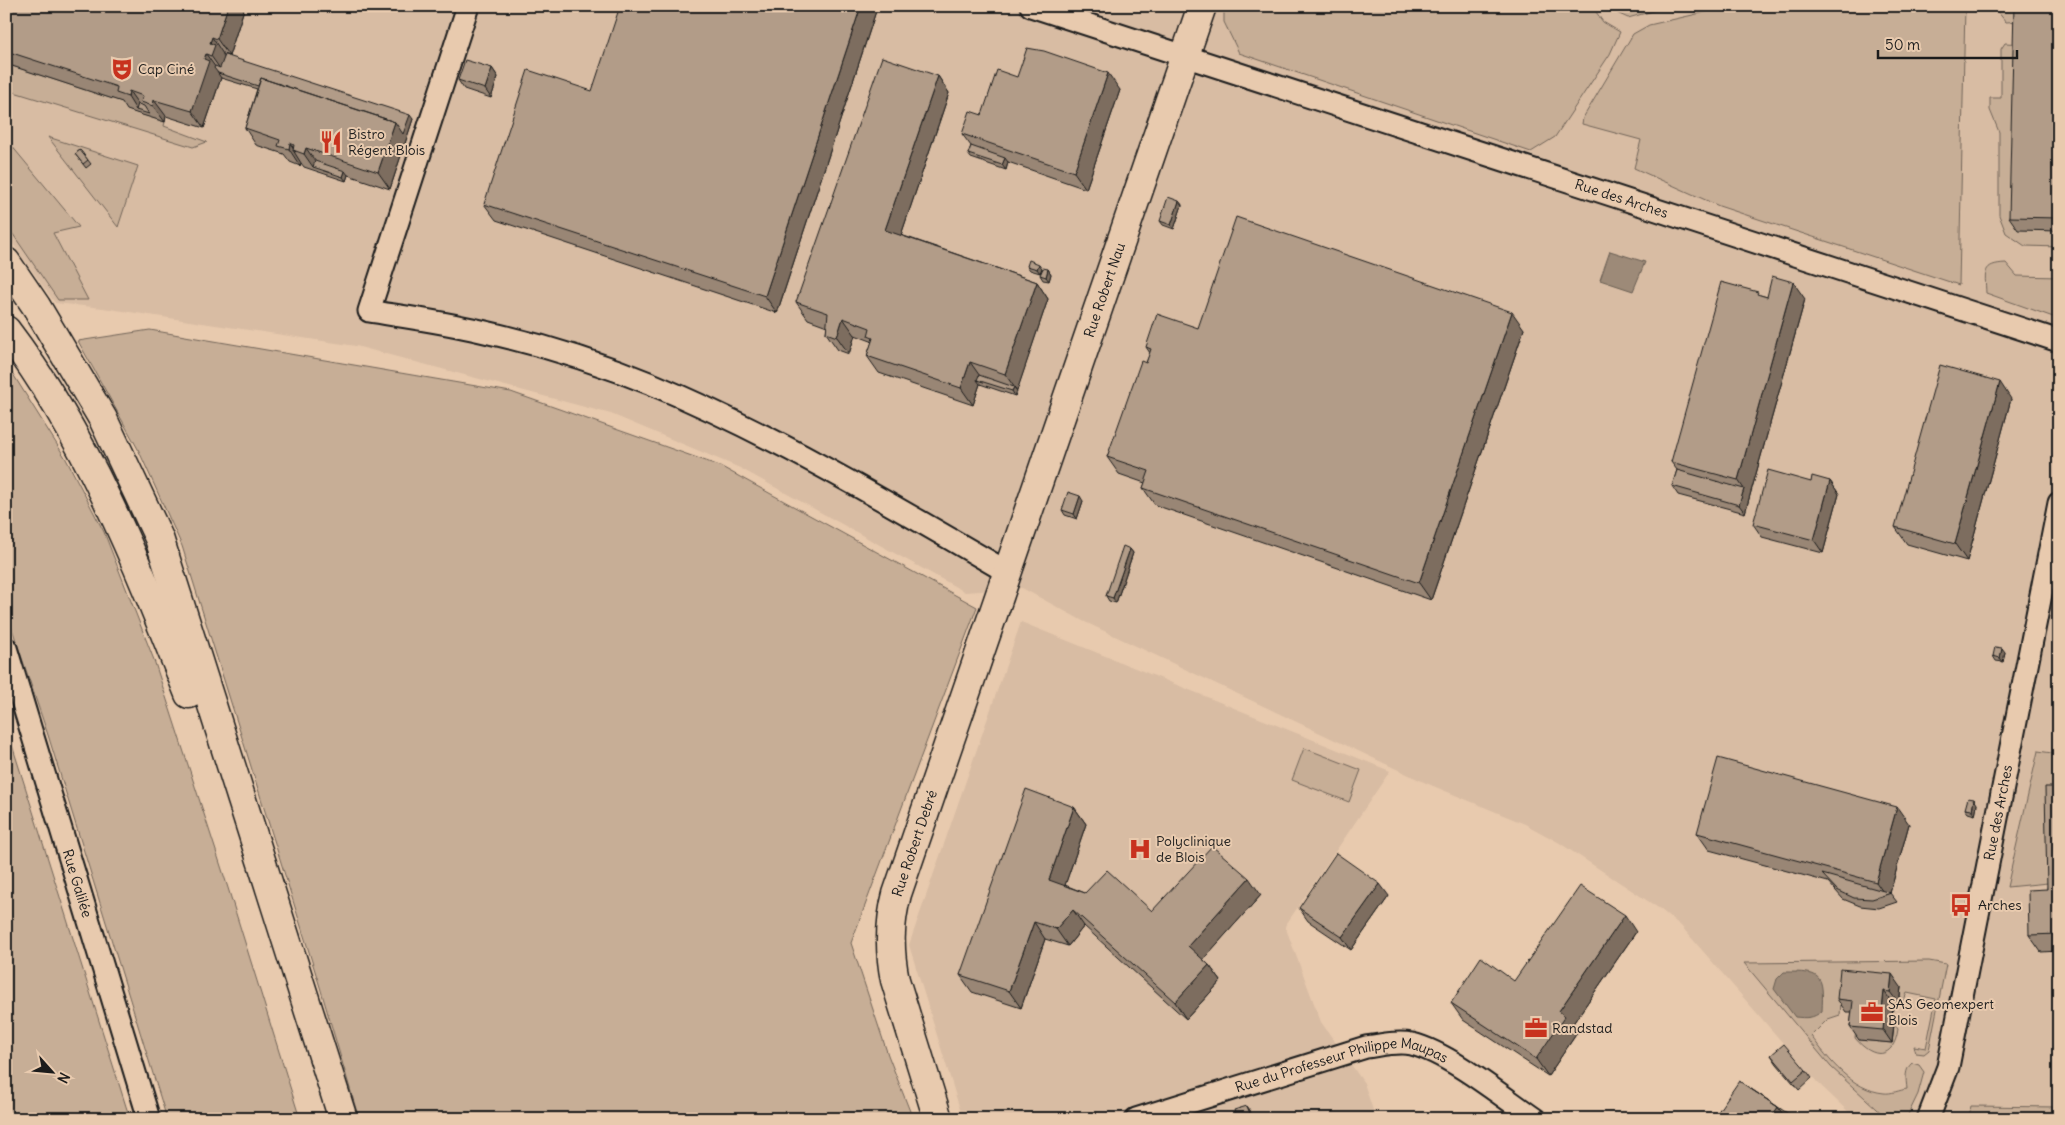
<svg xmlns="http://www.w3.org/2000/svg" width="2065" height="1125" viewBox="0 0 2065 1125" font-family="Delius,sans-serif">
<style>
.built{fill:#d8bca3}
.green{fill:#c7ae96;stroke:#726559}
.water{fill:#9d8a78;stroke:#695e53}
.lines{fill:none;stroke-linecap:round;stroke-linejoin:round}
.street-casing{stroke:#1c1c1c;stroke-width:25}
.secondary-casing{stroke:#1c1c1c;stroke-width:31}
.primary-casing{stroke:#1c1c1c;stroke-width:31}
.highway-casing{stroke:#1c1c1c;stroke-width:31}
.street{stroke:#e8caae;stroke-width:21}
.secondary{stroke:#e8caae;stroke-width:28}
.primary{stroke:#e8caae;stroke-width:28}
.highway{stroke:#e8caae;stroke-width:28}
.wall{fill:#998675;stroke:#1c1c1c}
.shaded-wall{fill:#7d6d5f;stroke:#1c1c1c}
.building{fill:#b29c88;stroke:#1c1c1c}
.labels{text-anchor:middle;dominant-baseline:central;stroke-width:4;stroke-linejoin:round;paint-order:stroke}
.poi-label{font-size:14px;fill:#1c1c1c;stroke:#e8caae;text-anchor:start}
.street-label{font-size:14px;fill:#1c1c1c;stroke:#e8caae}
</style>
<rect width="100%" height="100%" fill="#e8caae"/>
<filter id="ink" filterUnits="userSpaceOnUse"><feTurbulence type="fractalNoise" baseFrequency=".02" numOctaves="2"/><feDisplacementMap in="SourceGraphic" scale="10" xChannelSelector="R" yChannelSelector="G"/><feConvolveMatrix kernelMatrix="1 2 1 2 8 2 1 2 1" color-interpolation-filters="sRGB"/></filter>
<g filter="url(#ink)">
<!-- built -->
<path class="built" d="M 6,6 L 2059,6 L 2059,1119 L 1856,1119 L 1817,1082 L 1681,926 L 1660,909 L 1558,842 L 1525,824 L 1426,783 L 1083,621 L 1022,588 L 965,592 L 740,468 L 611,414 L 356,346 L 103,308 L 55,303 L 6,234 Z
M 1021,622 L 1390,771 L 1285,926 L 1321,1022 L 1364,1083 L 1376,1119 L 963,1119 L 909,945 Z"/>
<!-- green -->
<path class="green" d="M 1224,6 L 1592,6 L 1603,22 L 1620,32 L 1610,54 L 1555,137 L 1531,152 L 1239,53 L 1224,22 Z
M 1610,6 L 1671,6 L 1628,18 L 1617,13 Z
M 1732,6 L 1965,6 L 1959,285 L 1719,206 L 1634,168 L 1641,140 L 1582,124 L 1583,118 L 1633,34 L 1649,25 Z
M 1993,6 L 2023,6 L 2023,21 L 2006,22 Z
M 2005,43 L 2023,44 L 2059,231 L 2059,247 L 2025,246 L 2006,233 L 1999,215 L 1999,132 L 1990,110 L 1990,98 L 2001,98 L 2001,49 Z
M 6,64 L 129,104 L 128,110 L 165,122 L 164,126 L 207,142 L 193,147 L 14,92 L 6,92 Z
M 48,137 L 138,166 L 118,227 Z
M 6,139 L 79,227 L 53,233 L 88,300 L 58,300 L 6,224 Z
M 2006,263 L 2017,276 L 2059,277 L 2059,316 L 2056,318 L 1986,293 C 1985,272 1982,264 2006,263 Z
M 150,330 L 511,392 L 720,466 L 977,607 L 851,943 L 888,1055 L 913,1119 L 359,1119 L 320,987 L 182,546 L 138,449 L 78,341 Z
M 6,363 L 66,459 L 104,532 L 154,660 L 228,888 L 300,1119 L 167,1119 L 48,735 L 6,611 Z
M 6,726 L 130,1119 L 6,1119 Z
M 1304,748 L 1361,770 L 1349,802 L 1292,780 Z
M 2038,751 L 2059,754 L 2058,882 L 2007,887 Z
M 1929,961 L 1946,964 L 1929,1050 L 1924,1054 L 1916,1053 L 1914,1046 L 1926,1048 L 1936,999 L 1907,993 L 1904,1000 L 1899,1004 L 1901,987 L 1841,1002 L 1840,1015 L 1828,1019 L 1811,1036 C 1829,1060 1852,1090 1884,1093 C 1891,1094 1900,1090 1907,1089 C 1906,1079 1904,1070 1912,1063 L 1919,1065 L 1924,1072 L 1918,1094 L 1906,1119 L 1888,1119 L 1831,1067 L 1744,963 Z
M 1857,1021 L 1859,1040 L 1892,1043 L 1894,1024 L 1898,1029 C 1894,1060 1873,1060 1855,1038 Z
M 1971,1106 L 2059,1107 L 2059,1119 L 1968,1119 Z"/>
<!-- water -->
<path class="water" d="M 1610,251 L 1645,262 L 1633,291 L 1600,280 Z
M 1784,972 C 1821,972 1824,973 1822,1011 C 1813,1019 1806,1018 1795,1017 L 1774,989 L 1777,979 Z"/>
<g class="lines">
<defs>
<g id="street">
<path d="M 468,6 L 369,311 C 406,317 444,322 481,331 C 539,344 598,362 654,385 C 778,437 892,505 1007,572"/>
<path id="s1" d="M 1031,6 L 2059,341"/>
<path id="s2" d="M 6,648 L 149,1119"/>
<path id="s3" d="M 1136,1119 L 1366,1047 C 1381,1045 1397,1041 1412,1044 C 1449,1053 1503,1097 1535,1119"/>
<path id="s4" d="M 1928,1119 L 1948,1067 L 2059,503"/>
</g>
<g id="secondary">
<path id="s5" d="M 938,1119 L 895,980 C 889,950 889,924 897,894 L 1202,6"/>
</g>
<path id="primary" d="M 6,262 L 36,306 L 103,419 L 159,538 L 343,1119"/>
<path id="highway" d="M 6,330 C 89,439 139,568 189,694"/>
</defs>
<!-- street casing -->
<use href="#street" class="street-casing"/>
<!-- secondary casing -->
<use href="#secondary" class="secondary-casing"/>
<!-- primary casing -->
<use href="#primary" class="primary-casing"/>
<!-- highway casing -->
<use href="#highway" class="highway-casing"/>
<!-- street -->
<use href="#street" class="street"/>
<!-- secondary -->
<use href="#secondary" class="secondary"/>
<!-- primary -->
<use href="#primary" class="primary"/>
<!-- highway -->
<use href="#highway" class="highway"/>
</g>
<!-- wall -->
<path class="wall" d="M 6,6 L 245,6 L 229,56 L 223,54 L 223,56 L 224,57 L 413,119 L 390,189 L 348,175 L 346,181 L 304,167 L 301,163 L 300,166 L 290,162 L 284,154 L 256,145 L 245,128 L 257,89 L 221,78 L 204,128 L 166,116 L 165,122 L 139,114 L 127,110 L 122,102 L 6,64 Z
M 2059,6 L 2059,231 L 2018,230 L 2009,217 Z
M 877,8 L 777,313 L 496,220 L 484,204 Z
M 492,68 L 498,77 L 491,98 L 464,89 L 458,80 Z
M 938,76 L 949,93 L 901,235 L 1037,282 L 1048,299 L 1015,396 L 980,384 L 973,405 L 879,373 L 867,356 L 872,342 L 871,341 L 855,335 L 849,354 L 838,350 L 826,333 L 827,326 L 808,319 L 796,302 Z
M 1017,77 L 1120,90 L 1086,189 L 1008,162 L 1006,170 L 971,158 L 968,154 L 971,146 L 962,134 Z
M 80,150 L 91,164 L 86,168 L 75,154 Z
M 1179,201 L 1182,205 L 1174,229 L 1163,225 L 1160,221 Z
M 1027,266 L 1042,268 L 1040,273 L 1030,270 Z
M 1048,269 L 1051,274 L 1049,281 L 1043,280 L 1040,275 Z
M 1760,295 L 1767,297 L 1805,299 L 1745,513 L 1678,495 L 1672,486 L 1677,470 L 1671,462 Z
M 1198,328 L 1524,329 L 1431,600 L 1155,505 L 1143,488 L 1145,483 L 1119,474 L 1107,457 L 1150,353 L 1146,347 Z
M 2011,399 L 1967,561 L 1907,544 L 1895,527 Z
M 1830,481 L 1839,494 L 1823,553 L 1762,537 L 1753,524 L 1811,482 Z
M 1083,501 L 1077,519 L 1065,515 L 1062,510 Z
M 1130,549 L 1133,553 L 1116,603 L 1109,601 L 1106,596 Z
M 2005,652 L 2003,662 L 1996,661 L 1993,656 Z
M 2059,787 L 2059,951 L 2041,952 L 2029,935 L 2047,889 Z
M 1977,804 L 1975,815 L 1968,813 L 1965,809 Z
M 1074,807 L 1086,824 L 1065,885 L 1085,893 L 1152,911 L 1261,895 L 1203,959 L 1209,965 L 1221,981 L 1186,1019 L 1084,926 L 1068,946 L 1045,939 L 1021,1008 L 972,992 L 960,975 Z
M 1909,824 L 1890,893 L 1897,902 L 1879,908 L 1860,906 L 1843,899 L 1828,882 L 1709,850 L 1697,833 Z
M 1389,896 L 1351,950 L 1308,921 L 1299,908 Z
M 1636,932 L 1572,1025 L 1577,1033 L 1548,1076 L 1463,1020 L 1451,1003 L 1514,981 Z
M 1901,987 L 1899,1004 L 1893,1004 L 1892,1020 L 1894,1024 L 1892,1043 L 1859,1040 L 1850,1027 L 1852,1012 L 1846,1012 L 1837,999 Z
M 1771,1055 L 1806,1070 L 1812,1078 L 1799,1090 L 1777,1064 Z"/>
<!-- shaded-wall -->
<path class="shaded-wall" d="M 228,6 L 245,6 L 229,56 L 217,39 Z
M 861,6 L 876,6 L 877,8 L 777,313 L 765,296 Z
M 212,37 L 223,54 L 223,56 L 227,62 L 223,73 L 211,56 L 210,43 Z
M 206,54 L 218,71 L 217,72 L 221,78 L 204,128 L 192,111 L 204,59 Z
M 492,68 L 498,77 L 491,98 L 485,89 Z
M 1108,73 L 1120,90 L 1086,189 L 1074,172 Z
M 938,76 L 949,93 L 897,247 L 885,230 Z
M 129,91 L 141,108 L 136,110 L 128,97 Z
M 154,100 L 166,116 L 165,122 L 153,106 Z
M 410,115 L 413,119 L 390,189 L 378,172 L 395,122 Z
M 290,143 L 296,152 L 293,150 L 301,163 L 300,166 L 289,149 Z
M 306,148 L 318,165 L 313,167 L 304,154 Z
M 1005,158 L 1008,162 L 1006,170 L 1002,165 Z
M 345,171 L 348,175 L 346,181 L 343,177 Z
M 1179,201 L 1182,205 L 1174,229 L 1171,225 Z
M 1039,264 L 1042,268 L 1040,273 L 1037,269 Z
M 1048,269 L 1051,274 L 1049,281 L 1046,277 Z
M 1037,282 L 1048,299 L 1017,391 L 1005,374 Z
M 1793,282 L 1805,299 L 1745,513 L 1739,505 L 1744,489 L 1738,480 Z
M 1512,312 L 1524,329 L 1431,600 L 1419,583 Z
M 843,318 L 855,335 L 849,354 L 837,337 Z
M 970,362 L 982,379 L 977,380 L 980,384 L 973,405 L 961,388 Z
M 2000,382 L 2011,399 L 1967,561 L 1955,544 Z
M 1014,387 L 1017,391 L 1015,396 L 1012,391 Z
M 1830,481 L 1839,494 L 1823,553 L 1814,540 Z
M 1080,496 L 1083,501 L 1077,519 L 1074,514 Z
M 1130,549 L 1133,553 L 1116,603 L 1113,598 Z
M 2002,648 L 2005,652 L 2003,662 L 2000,658 Z
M 1974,799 L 1977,804 L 1975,815 L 1972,810 Z
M 1074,807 L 1086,824 L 1061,897 L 1049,880 Z
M 1897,807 L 1909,824 L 1890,893 L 1885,895 L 1876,882 Z
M 1249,878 L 1261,895 L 1200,963 L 1188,946 Z
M 1380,884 L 1389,896 L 1351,950 L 1342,937 Z
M 1073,910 L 1084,926 L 1068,946 L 1056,929 Z
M 1625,915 L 1636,932 L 1572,1025 L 1577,1033 L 1548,1076 L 1536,1059 L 1559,1011 Z
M 1034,922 L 1045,939 L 1021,1008 L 1009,991 Z
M 1209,965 L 1221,981 L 1186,1019 L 1175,1002 Z
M 1892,974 L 1901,987 L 1899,1004 L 1890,992 Z
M 1884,991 L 1893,1004 L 1892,1020 L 1894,1024 L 1892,1043 L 1883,1030 L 1882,1010 Z
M 1247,1106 L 1250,1110 L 1253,1119 L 1252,1119 Z
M 1778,1107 L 1786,1119 L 1770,1119 Z"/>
<!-- building -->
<path class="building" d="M 9,6 L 228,6 L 217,39 L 212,37 L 210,43 L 215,45 L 211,56 L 206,54 L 204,59 L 209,61 L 192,111 L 154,100 L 153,106 L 141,102 L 143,96 L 129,91 L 128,97 L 116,93 L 117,87 L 6,51 L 6,11 L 7,11 Z
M 620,6 L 861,6 L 765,296 L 484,204 L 528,70 L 592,91 Z
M 2014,6 L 2059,6 L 2059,218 L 2009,217 Z
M 1027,48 L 1044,51 L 1108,73 L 1074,172 L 962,134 L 970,111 L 982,115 L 997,70 L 1017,77 Z
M 225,55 L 410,115 L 403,134 L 395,122 L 261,78 L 258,86 L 218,73 L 214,68 L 215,66 L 220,68 Z
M 882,57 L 938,76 L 885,230 L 1037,282 L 1005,374 L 970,362 L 961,388 L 867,356 L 873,338 L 868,336 L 870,328 L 843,318 L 837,337 L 826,333 L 828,313 L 796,302 Z
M 465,60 L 492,68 L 485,89 L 458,80 Z
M 261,78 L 395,122 L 378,172 L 306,148 L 304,154 L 293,150 L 294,145 L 290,143 L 289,149 L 278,146 L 280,140 L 245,128 Z
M 138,104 L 144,106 L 149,114 L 136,110 Z
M 971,146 L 1005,158 L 1002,165 L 968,154 Z
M 80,150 L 88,160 L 83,164 L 75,154 Z
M 315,161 L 345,171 L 343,177 L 313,167 Z
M 1168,197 L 1179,201 L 1171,225 L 1160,221 Z
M 1236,217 L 1512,312 L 1419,583 L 1143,488 L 1149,471 L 1107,457 L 1141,361 L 1146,363 L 1151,349 L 1146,347 L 1157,314 L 1198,328 Z
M 1029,260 L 1039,264 L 1037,269 L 1027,266 Z
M 1043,268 L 1048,269 L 1046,277 L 1040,275 Z
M 1772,276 L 1793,282 L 1738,480 L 1671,462 L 1721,282 L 1758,292 L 1757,294 L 1767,297 Z
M 1940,365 L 2000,382 L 1955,544 L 1895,527 Z
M 979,375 L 1014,387 L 1012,391 L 977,380 Z
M 1677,470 L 1744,489 L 1739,505 L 1672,486 Z
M 1768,470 L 1811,482 L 1812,476 L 1830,481 L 1814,540 L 1753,524 Z
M 1068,492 L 1080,496 L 1074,514 L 1062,510 Z
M 1123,546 L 1130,549 L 1113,598 L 1106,596 Z
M 1995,647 L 2002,648 L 2000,658 L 1993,656 Z
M 1718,758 L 1897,807 L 1876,882 L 1697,833 Z
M 2045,787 L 2059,787 L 2059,934 L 2029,935 L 2028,890 L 2047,889 Z
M 1026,789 L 1074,807 L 1049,880 L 1085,893 L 1107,870 L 1152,911 L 1212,846 L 1249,878 L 1188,946 L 1209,965 L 1175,1002 L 1073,910 L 1056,929 L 1034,922 L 1009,991 L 960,975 Z
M 1968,798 L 1974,799 L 1972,810 L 1965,809 Z
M 1336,853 L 1380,884 L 1342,937 L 1299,908 Z
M 1822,874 L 1891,893 L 1872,899 L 1854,898 L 1837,890 Z
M 1580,886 L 1625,915 L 1559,1011 L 1565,1016 L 1536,1059 L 1451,1003 L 1481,957 L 1514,981 Z
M 1840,969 L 1892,974 L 1890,992 L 1884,991 L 1882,1010 L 1885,1011 L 1883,1030 L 1850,1027 L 1853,1001 L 1837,999 Z
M 2057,1027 L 2059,1027 L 2059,1059 L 2058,1059 Z
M 1784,1044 L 1806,1070 L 1793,1081 L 1771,1055 Z
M 1739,1081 L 1778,1107 L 1770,1119 L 1713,1119 Z
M 1751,1089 L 1790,1115 L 1787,1119 L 1786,1119 L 1778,1107 Z
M 1247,1106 L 1252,1119 L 1237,1119 L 1234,1110 Z"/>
</g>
<!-- icons -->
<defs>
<symbol id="theatre-bare" viewBox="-9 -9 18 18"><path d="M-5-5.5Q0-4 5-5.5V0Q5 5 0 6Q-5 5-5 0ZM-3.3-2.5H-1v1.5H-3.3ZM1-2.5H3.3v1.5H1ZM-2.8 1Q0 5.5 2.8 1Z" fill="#c8321e" stroke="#e8caae" stroke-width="2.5" paint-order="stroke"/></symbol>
<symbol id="restaurant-bare" viewBox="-9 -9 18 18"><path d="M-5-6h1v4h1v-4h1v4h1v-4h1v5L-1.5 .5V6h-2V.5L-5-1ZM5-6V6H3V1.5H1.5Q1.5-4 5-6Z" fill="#c8321e" stroke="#e8caae" stroke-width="2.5" paint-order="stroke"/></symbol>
<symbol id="hospital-bare" viewBox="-9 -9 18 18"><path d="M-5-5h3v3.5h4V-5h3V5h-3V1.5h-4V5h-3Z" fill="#c8321e" stroke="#e8caae" stroke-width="2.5" paint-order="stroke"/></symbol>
<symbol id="bus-bare" viewBox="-9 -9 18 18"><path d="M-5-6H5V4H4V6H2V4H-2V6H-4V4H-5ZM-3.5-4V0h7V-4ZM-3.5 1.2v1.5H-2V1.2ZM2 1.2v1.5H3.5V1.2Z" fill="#c8321e" stroke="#e8caae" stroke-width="2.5" paint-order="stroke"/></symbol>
<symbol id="office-bare" viewBox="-9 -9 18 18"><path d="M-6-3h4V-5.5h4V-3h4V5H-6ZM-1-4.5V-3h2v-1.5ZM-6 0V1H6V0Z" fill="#c8321e" stroke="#e8caae" stroke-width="2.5" paint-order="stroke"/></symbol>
</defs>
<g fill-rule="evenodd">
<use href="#theatre-bare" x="106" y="53" width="32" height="32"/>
<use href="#restaurant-bare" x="315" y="126" width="32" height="32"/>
<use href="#hospital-bare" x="1124" y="833" width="32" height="32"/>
<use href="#bus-bare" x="1945" y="889" width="32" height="32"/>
<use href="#office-bare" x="1856" y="996" width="32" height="32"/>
<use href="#office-bare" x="1520" y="1012" width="32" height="32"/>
</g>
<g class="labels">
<!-- poi labels -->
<g class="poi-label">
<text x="138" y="69">Cap Ciné</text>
<text x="348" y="134">Bistro<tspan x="348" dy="16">Régent Blois</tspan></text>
<text x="1156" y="841">Polyclinique<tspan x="1156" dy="16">de Blois</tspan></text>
<text x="1978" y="905">Arches</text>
<text x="1888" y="1004">SAS Geomexpert<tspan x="1888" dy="16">Blois</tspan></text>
<text x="1552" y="1028">Randstad</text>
</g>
<!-- street labels -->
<g class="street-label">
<text stroke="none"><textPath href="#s1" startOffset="621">Rue des Arches</textPath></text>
<text stroke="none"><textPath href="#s5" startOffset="871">Rue Robert Nau</textPath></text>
<text stroke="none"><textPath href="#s4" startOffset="315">Rue des Arches</textPath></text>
<text stroke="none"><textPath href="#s5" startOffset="286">Rue Robert Debré</textPath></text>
<text stroke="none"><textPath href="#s2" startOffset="246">Rue Galilée</textPath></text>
<text stroke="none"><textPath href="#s3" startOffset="215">Rue du Professeur Philippe Maupas</textPath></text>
</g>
</g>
<!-- margin -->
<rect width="2065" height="1125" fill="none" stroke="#e8caae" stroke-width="25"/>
<rect x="12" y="12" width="2040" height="1100" fill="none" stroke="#1c1c1c" stroke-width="2" filter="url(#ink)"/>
<!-- north arrow -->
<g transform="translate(52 1072) rotate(117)" stroke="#e8caae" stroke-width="4" paint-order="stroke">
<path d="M0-4L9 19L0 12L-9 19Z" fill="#1c1c1c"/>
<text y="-8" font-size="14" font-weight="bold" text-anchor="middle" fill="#1c1c1c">N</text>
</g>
<!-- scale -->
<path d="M1878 50v8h139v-8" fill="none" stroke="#1c1c1c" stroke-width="2.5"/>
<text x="1885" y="50" font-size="15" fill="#1c1c1c" stroke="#e8caae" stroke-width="4" paint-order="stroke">50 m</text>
</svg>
